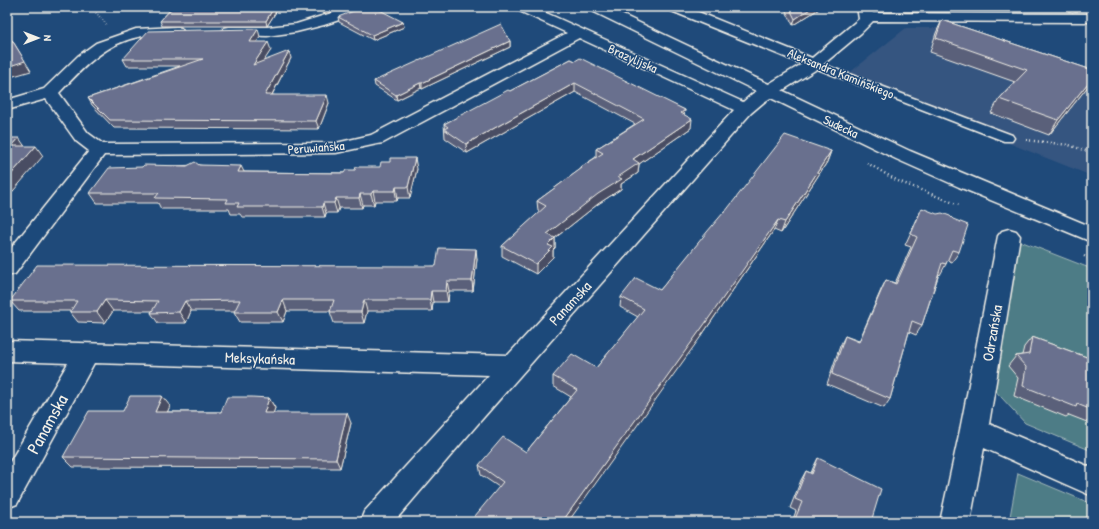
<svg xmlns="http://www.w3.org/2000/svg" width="1099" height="529" viewBox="0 0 1099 529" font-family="'Patrick Hand',sans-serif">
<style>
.built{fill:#355580}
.green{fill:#4d7c86;stroke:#a0b6b7}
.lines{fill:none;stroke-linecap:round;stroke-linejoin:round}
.service-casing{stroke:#f4f1e8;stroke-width:3}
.minor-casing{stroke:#f4f1e8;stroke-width:3}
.tertiary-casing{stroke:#f4f1e8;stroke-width:3}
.path-far1{stroke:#f4f1e8;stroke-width:2;stroke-dasharray:0.5 2;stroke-linecap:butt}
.path{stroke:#f4f1e8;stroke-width:2.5;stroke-dasharray:1 3;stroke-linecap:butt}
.service{fill:#1f4a7a;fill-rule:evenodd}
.minor{fill:#1f4a7a;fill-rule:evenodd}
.tertiary{fill:#1f4a7a;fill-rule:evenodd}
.wall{fill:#5a607a;stroke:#f4f1e8}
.shaded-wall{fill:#4a4e63;stroke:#f4f1e8}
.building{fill:#69708e;stroke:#f4f1e8}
.labels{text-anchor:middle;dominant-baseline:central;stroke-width:3;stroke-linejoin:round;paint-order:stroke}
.far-street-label{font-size:13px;fill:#f4f1e8;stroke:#1f4a7a}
.street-label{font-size:15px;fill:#f4f1e8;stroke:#1f4a7a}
.near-street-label{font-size:18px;fill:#f4f1e8;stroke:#1f4a7a}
</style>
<rect width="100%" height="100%" fill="#1f4a7a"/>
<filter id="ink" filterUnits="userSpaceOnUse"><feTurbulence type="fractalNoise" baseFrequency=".025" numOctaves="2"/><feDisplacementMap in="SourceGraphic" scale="8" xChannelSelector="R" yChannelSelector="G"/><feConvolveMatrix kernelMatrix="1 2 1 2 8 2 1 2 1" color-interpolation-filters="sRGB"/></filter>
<g filter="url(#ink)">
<!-- built -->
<path class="built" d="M 906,28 L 966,28 L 981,43 L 1092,82 L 1092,176 L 843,78 Z"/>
<!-- green -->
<path class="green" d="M 1020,241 L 1092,269 L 1092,451 L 1025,423 L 990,385 Z
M 1018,473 L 1092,504 L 1092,522 L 1009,522 Z"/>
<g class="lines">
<defs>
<path id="service" d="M 814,61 L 1012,135 L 1014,138 L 1012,141 L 1004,141 L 810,66 L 809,64 L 810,62 Z"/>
<path id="minor" d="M 351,7 L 371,7 L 369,10 L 324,25 L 296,32 L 267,36 L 229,35 L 224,34 L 222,31 L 224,28 L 229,27 L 267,27 L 296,24 Z
M 515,7 L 533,7 L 743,102 L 752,94 L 802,64 L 669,10 L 667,7 L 686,7 L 812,58 L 859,19 L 857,7 L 871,7 L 873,13 L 1092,14 L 1092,22 L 873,21 L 861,33 L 820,67 L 764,102 L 751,113 L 476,426 L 394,522 L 360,522 L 364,512 L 489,375 L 94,363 L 17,504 L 7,508 L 7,467 L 68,363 L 7,361 L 7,341 L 508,355 L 734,110 L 579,38 L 383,143 L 377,144 L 336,153 L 104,155 L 15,274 L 7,276 L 7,253 L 89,151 L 76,141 L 46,99 L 7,110 L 7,100 L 44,89 L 78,56 L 96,43 L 136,29 L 176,27 L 181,28 L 183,31 L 181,34 C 167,38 152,34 138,37 C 104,44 82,69 59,93 L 88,133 L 103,144 L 336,143 L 371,135 L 567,33 L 517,10 Z
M 1009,229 L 1016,231 L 1020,236 L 989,424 L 1092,468 L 1092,496 L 984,448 L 970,522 L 940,522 L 960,430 L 998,236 L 1002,231 Z"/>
<path id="tertiary" d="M 588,7 L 606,7 L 910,151 L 1092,227 L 1092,242 L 959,187 L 896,159 L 590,10 Z"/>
</defs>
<!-- service casing -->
<use href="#service" class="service-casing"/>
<!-- minor casing -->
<use href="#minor" class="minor-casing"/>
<!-- tertiary casing -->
<use href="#tertiary" class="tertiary-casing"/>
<!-- path-far1 -->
<path class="path-far1" d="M 91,7 L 107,25"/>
<!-- path -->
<path class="path" d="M 1026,140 L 1069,145 L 1092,153
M 867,163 L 898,181 L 959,205
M 1084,256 L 1092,260"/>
<!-- service -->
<use href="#service" class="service"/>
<!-- minor -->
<use href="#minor" class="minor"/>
<!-- tertiary -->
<use href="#tertiary" class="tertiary"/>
</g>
<!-- wall -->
<path class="wall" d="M 173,7 L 279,7 L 267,26 L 162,26 L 160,21 Z
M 312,7 L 346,7 L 325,14 Z
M 784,7 L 819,7 L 819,9 L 793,25 Z
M 338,17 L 403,22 L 404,27 L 373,40 L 339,22 Z
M 942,20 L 1092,70 L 1092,80 L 1089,85 L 1049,135 L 991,113 L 999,99 L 1015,82 L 930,52 L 936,33 Z
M 260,37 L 257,42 L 271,50 L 263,61 L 291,58 L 272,95 L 329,103 L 319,129 L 114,128 L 92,105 L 88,98 L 180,66 L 127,66 L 123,59 Z
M 510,41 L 510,47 L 422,89 L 421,88 L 397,100 L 375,86 L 374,81 Z
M 571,59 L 685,110 L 684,115 L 691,128 L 639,164 L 638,173 L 621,184 L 621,189 L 598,204 L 555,238 L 555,248 L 553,250 L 553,257 L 536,274 L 502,256 L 502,246 L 540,212 L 538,211 L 537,201 L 581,169 L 581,167 L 596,157 L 596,149 L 635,124 L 575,92 L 467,153 L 445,138 L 444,124 L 510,91 Z
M 831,151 L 827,162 L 781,233 L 774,230 L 702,335 L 499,487 L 481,475 L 479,465 L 526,452 L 571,397 L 553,386 L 553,376 L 596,368 L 638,317 L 620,307 L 621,297 L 660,290 L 725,212 Z
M 199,165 L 244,172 L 344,173 L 417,169 L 410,198 L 398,198 L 397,201 L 375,201 L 374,205 L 363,205 L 362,208 L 339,208 L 337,213 L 326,213 L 325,217 L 242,217 L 240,214 L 231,214 L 229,209 L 161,209 L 158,203 L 97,203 L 90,193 L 142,167 Z
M 922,208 L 959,252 L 952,262 L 947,260 L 946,264 L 940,275 L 939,274 L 922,325 L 916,335 L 909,332 L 890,399 L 884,408 L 827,384 L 840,346 L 845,336 L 859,341 L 881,290 L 886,280 L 895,283 L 911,247 L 905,245 L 917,219 Z
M 477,259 L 473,291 L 449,291 L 448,302 L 433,302 L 432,311 L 367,311 L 364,323 L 334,323 L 330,312 L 331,311 L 287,311 L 283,322 L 240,322 L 234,312 L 235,311 L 191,311 L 186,323 L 158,323 L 151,313 L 152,311 L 113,311 L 105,323 L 78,322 L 70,312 L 70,311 L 19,311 L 10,301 L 436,266 Z
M 1032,337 L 1092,359 L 1092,424 L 1069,415 L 1066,417 L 1014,396 L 1018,378 L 1008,366 L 1016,356 L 1022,355 L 1024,347 Z
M 269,398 L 275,408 L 273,413 L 351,423 L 340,468 L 73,467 L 63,457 L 123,411 L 170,406 L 167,412 L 221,412 Z
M 818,458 L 871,522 L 792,522 L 796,511 L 790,508 L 801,480 L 806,471 L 811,473 L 813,468 Z
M 1070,519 L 1077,522 L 1066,522 Z"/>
<!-- shaded-wall -->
<path class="shaded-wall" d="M 274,7 L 279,7 L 267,26 L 266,21 Z
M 331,7 L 346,7 L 325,14 L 324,9 Z
M 813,7 L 819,7 L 819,9 L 793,25 L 795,19 Z
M 403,22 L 404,27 L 373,40 L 372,35 Z
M 258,29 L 260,37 L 252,50 L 250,42 Z
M 12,40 L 31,71 L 7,78 L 7,67 Z
M 510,41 L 510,47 L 422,89 L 422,83 Z
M 268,42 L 271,50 L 256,73 L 253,65 Z
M 289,51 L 291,58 L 268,102 L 265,95 Z
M 1092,78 L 1092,80 L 1089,85 L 1049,135 L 1058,120 Z
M 420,83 L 421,88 L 397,100 L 396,95 Z
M 575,83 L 575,92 L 467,153 L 466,144 Z
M 327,95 L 329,103 L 319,129 L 316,121 Z
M 685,110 L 683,119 L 681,113 Z
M 692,119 L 691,128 L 639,164 L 638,173 L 621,184 L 621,189 L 598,204 L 555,238 L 555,248 L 553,250 L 553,257 L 536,274 L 536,264 L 547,234 L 618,177 L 633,159 Z
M 19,138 L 26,148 L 12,146 Z
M 36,146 L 43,156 L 8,197 L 7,196 L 7,179 Z
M 831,151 L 827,162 L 781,233 L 785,222 Z
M 415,158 L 417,169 L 410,198 L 408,187 Z
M 241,166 L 246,176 L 238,172 Z
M 396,187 L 398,198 L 397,201 L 395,191 Z
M 373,191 L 375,201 L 374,205 L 371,194 Z
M 360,194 L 363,205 L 362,208 L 359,198 Z
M 336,198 L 339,208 L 337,213 L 334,203 Z
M 323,203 L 326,213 L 325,217 L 322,207 Z
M 778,220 L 774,230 L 702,335 L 568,522 L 562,522 Z
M 476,249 L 477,259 L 473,291 L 472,281 Z
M 447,281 L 449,291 L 448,302 L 446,291 Z
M 431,291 L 433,302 L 432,311 L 430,300 Z
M 105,300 L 113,311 L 105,323 L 97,312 Z
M 283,300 L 287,311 L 283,322 L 278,312 Z
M 364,300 L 367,311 L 364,323 L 361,312 Z
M 185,301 L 191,311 L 186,323 L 179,312 Z
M 162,396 L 170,406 L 163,422 L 155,412 Z
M 269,398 L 275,408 L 270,423 L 264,413 Z
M 347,413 L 351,423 L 340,468 L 336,459 Z"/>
<!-- building -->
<path class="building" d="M 173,7 L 274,7 L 266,21 L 160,21 Z
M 320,7 L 331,7 L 324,9 Z
M 364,7 L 374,7 L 403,22 L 372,35 L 338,17 Z
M 789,7 L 813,7 L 795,19 Z
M 942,20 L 1092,70 L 1092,78 L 1058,120 L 999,99 L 1027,70 L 936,38 Z
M 501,24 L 510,41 L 422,83 L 420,83 L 396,95 L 374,81 Z
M 258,29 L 250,42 L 268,42 L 253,65 L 289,51 L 265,95 L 327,95 L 316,121 L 110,120 L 88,98 L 203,59 L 123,59 L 148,31 Z
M 12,40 L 25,61 L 7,67 L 7,42 Z
M 580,58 L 685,110 L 681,113 L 692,119 L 633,159 L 639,163 L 618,177 L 622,179 L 598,194 L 547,234 L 555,238 L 548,245 L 553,247 L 536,264 L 502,246 L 546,206 L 537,201 L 582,168 L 581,167 L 603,153 L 596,149 L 644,119 L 575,83 L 466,144 L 444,129 L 448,127 L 444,124 L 508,90 L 510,91 L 571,59 L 575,61 Z
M 785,135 L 831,151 L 785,222 L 778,220 L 704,325 L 562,522 L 470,522 L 503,482 L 479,465 L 503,437 L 526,452 L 577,390 L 553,376 L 572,354 L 596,368 L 644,309 L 621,297 L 636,278 L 660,290 L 707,232 L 724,212 L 725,212 Z
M 7,138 L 19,138 L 12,146 L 36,146 L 7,179 Z
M 390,158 L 415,158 L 408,187 L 396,187 L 395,191 L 373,191 L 371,194 L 360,194 L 359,198 L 336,198 L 334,203 L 323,203 L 322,207 L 237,207 L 239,203 L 226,203 L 228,199 L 155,198 L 159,193 L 90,193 L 109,168 L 142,167 L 144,165 L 187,166 L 195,162 L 199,165 L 241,166 L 238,172 L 344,173 L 346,170 L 355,170 L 356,167 L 380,167 L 381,162 L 390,162 Z
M 922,208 L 937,214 L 942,213 L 950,216 L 953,219 L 968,225 L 959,252 L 952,250 L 946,264 L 942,263 L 922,325 L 912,321 L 890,399 L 832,374 L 845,336 L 859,342 L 886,280 L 896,284 L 917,237 L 911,234 Z
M 439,248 L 476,249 L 472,281 L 447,281 L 446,291 L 431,291 L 430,300 L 364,300 L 361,312 L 330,312 L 334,300 L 283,300 L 278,312 L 234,312 L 240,300 L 185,301 L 179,312 L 151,313 L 158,301 L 105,300 L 97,312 L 70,312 L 77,301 L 10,301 L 37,265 L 436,266 Z
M 1032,337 L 1092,359 L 1092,410 L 1077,404 L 1076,407 L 1023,386 L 1026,367 L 1016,356 L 1029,354 Z
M 130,396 L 162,396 L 155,412 L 221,412 L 227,397 L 252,397 L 269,398 L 264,413 L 347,413 L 336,459 L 63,457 L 89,411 L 123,411 Z
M 818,458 L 881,489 L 871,522 L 800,522 L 795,519 L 802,502 L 795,499 L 806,471 L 812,474 Z
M 1070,519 L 1077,522 L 1070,522 Z"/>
</g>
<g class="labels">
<!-- far-street labels -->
<g class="far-street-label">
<text transform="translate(633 58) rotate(24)">Brazylijska</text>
<text transform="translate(841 73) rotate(22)">Aleksandra Kamińskiego</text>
<text transform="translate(841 126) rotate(25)">Sudecka</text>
<text transform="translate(316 147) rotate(-4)">Peruwiańska</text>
</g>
<!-- street labels -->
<g class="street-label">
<text transform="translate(570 303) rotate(-47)">Panamska</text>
<text transform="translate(992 333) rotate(-80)">Odrzańska</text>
<text transform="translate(260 358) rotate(2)">Meksykańska</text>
</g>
<!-- near-street labels -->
<g class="near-street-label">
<text transform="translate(47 424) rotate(-61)">Panamska</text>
</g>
</g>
<!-- margin -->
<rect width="1099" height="529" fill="none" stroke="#1f4a7a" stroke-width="24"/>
<rect x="12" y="12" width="1075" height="505" fill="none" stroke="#f4f1e8" stroke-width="1.5" filter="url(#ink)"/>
<!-- north arrow -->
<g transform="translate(38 38) rotate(90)" stroke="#1f4a7a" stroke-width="3" paint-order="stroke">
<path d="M0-3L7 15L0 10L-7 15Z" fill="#f4f1e8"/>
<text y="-6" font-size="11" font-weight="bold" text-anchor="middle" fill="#f4f1e8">N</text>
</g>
</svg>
